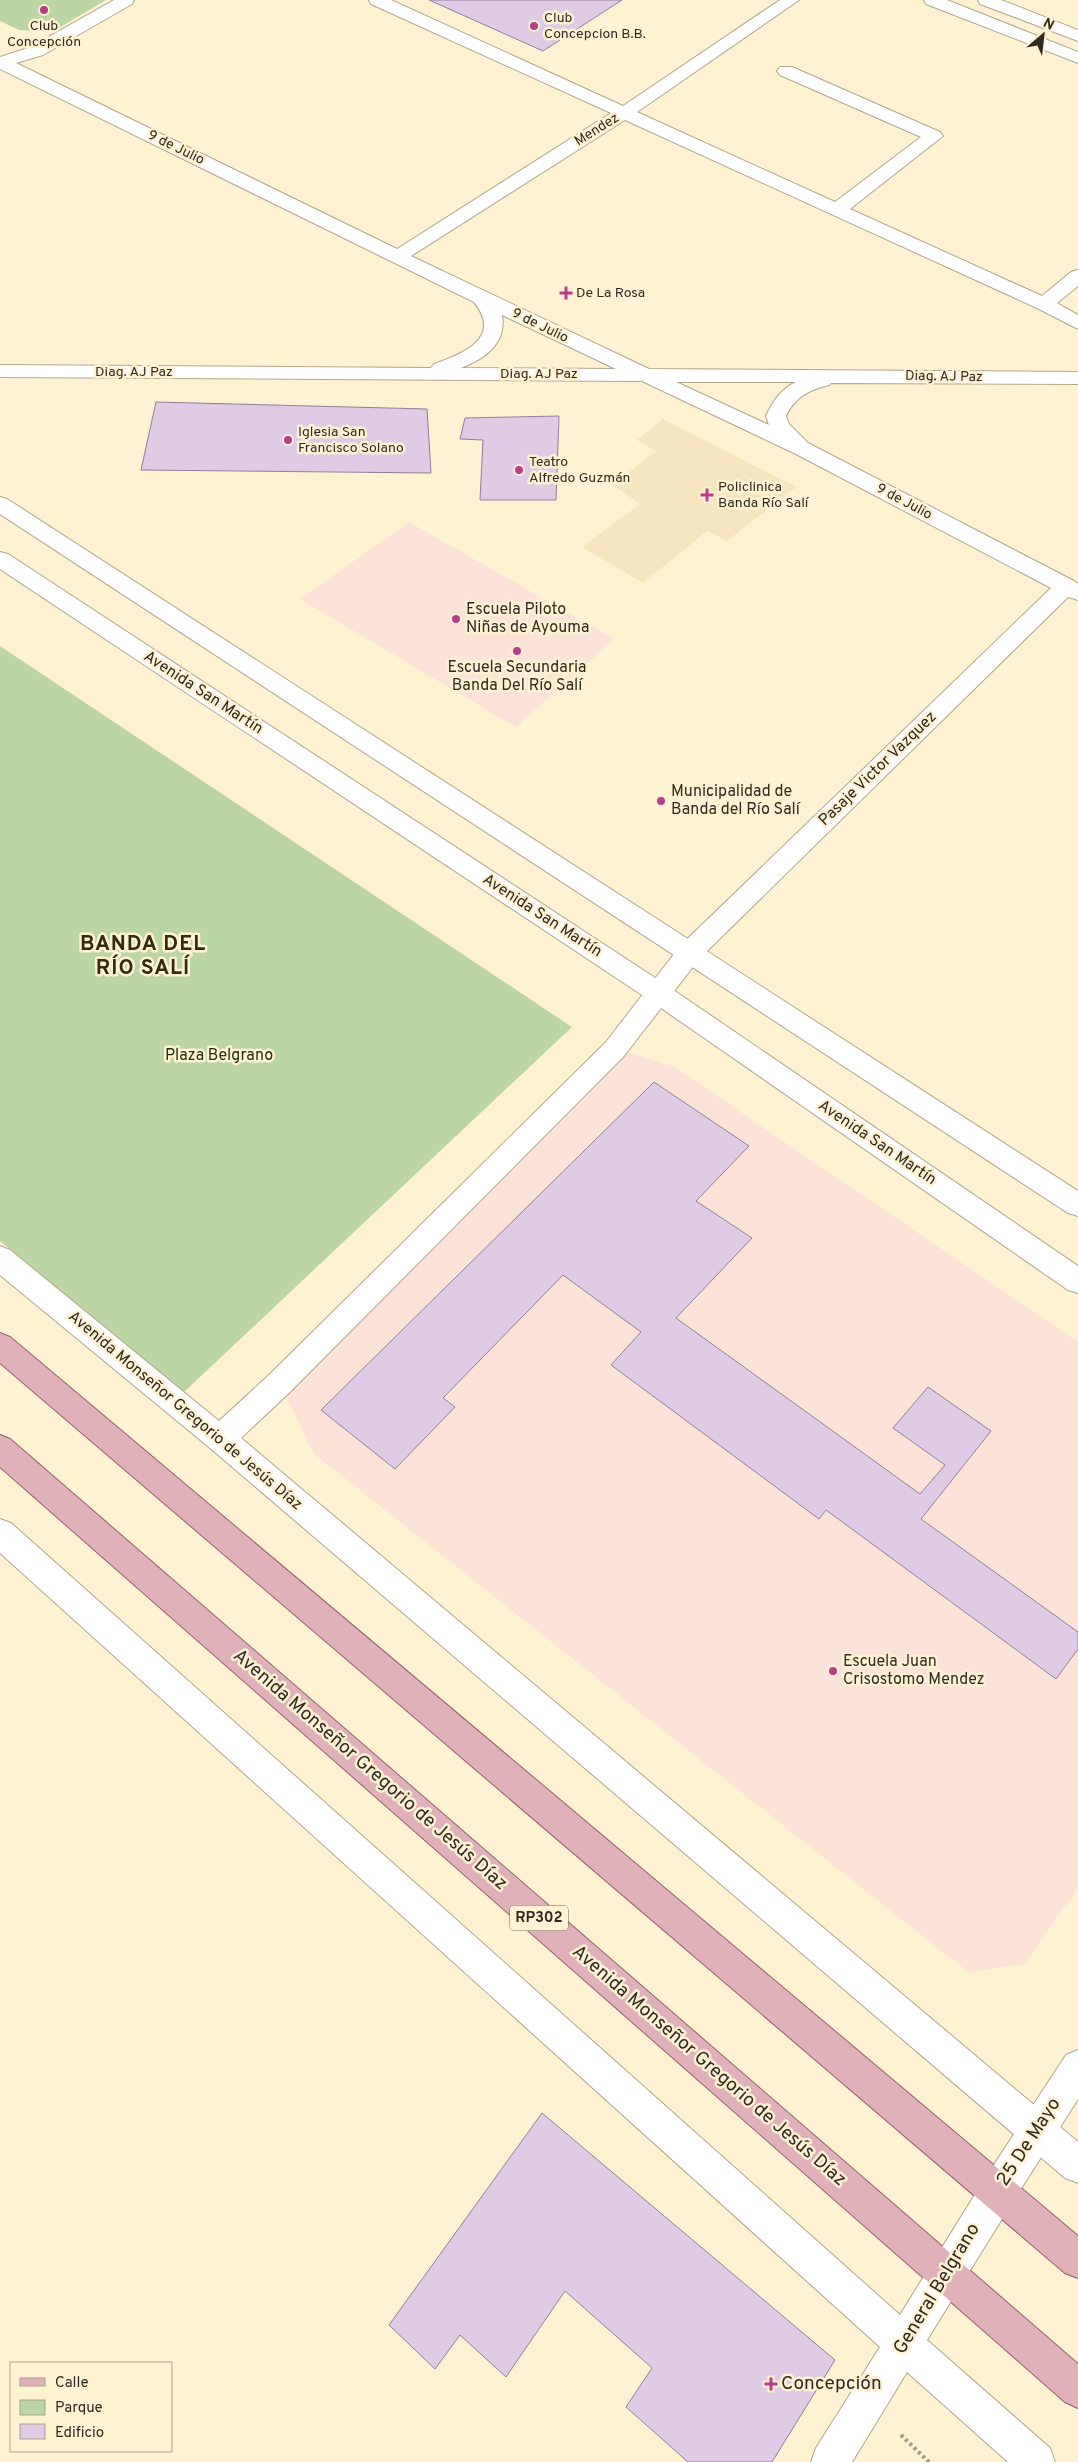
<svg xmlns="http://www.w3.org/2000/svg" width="1078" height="2462" viewBox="0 0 1078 2462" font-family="Overpass,sans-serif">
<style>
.built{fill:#f5e6c1}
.education{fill:#fbe3d8}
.green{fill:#bcd5a4}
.building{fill:#dfcbe5;stroke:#907e96}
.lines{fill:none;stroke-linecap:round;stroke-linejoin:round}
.minor-casing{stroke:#b1a689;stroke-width:2}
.tertiary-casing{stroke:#b1a689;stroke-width:2}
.primary-casing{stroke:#956066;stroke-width:2}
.path{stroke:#a39a84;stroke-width:4;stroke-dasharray:3 3;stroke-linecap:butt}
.minor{fill:#fff;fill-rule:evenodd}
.tertiary{fill:#fff;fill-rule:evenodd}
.primary{fill:#e0b1b9;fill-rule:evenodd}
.poi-dot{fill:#ba3c8a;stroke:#fef2d3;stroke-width:2}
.labels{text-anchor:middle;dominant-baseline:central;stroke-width:5;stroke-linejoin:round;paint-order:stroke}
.far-poi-label{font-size:14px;fill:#302b20;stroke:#fef2d3;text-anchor:start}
.far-street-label{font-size:14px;fill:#302b20;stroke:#fef2d3}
.shield{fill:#fef2d3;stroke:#6e6756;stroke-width:1}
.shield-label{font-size:15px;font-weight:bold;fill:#302b20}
.poi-label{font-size:16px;fill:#302b20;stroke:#fef2d3;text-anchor:start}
.street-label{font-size:16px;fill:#302b20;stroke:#fef2d3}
.park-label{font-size:16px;fill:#213209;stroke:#fef2d3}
.near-street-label{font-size:19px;fill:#302b20;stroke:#fef2d3}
.near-poi-label{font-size:19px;fill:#302b20;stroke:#fef2d3;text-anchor:start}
.district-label{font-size:21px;font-weight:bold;letter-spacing:1px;fill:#332a11;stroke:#fef2d3}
</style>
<rect width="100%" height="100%" fill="#fef2d3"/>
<!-- built -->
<path class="built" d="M 663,419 L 796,487 L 727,541 L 707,531 L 643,583 L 582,547 L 640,504 L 612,485 L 656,451 L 637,440 Z"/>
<!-- education -->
<path class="education" d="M 409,522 L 614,639 L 516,727 L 300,599 Z
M 615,1049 L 673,1066 L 1078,1342 L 1078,1888 L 1025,1964 L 968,1972 L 313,1453 L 280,1383 Z"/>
<!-- green -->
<path class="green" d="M 0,0 L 106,0 L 52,32 L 19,30 L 0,21 Z
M 0,646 L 572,1027 L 184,1392 L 0,1241 Z"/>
<!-- building -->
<path class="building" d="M 429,0 L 622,0 L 543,51 Z
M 156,402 L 427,409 L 431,473 L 141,470 Z
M 559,416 L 556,500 L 480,500 L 483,440 L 460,439 L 465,418 Z
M 654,1082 L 749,1146 L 696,1201 L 752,1238 L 676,1318 L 920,1494 L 945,1465 L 893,1428 L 928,1387 L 991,1431 L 921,1519 L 1078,1632 L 1078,1649 L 1056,1679 L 826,1510 L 819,1519 L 611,1365 L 641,1332 L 563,1275 L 443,1398 L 455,1407 L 395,1469 L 321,1410 Z
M 542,2113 L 835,2360 L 772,2462 L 688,2462 L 626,2407 L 652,2368 L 565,2291 L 506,2377 L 460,2335 L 435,2369 L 389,2325 Z"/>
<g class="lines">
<defs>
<path id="minor" d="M 114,0 L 134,0 L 132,4 L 43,55 L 16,63 L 397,249 L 611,113 L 371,4 L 369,0 L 391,0 L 623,106 L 780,0 L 799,0 L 637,112 L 835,202 L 921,137 L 780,75 L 777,71 L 780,67 L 792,67 L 940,132 L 943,136 L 850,209 L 1042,296 L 1071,272 L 1078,270 L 1078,286 L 1057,303 L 1078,315 L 1078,329 L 1037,308 L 625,120 L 411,256 L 649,369 L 1078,372 L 1078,384 L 831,383 L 829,385 C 809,390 795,397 786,416 L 789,424 L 808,443 L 1074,581 L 1078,584 L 1078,600 L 1068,597 L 699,959 L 624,1056 L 290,1392 L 241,1438 L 1078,2142 L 1078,2183 L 1065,2178 L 210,1448 L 0,1275 L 0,1246 L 10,1250 L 219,1421 L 270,1374 L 606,1042 L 681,945 L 1051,588 L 796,454 L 642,381 L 0,377 L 0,365 L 431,368 L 434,364 C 463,354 503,338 474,302 L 0,69 L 0,57 L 31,47 ZM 502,315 L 616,369 L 461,368 C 485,359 507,343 502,315 ZM 676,382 L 796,382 C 781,389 773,401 766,416 L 769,425 Z
M 924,0 L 947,0 L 1078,52 L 1078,63 L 926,4 Z
M 978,0 L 1001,0 L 1078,30 L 1078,41 L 980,4 Z
M 0,1519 L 11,1523 L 900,2315 L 984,2180 L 997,2175 L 1010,2180 L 1015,2193 L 1010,2206 L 927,2340 L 1050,2448 L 1055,2462 L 1008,2462 L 907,2372 L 852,2462 L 811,2462 L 816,2448 L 880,2347 L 0,1553 Z"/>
<path id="tertiary" d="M 0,497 L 7,499 L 1078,1191 L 1078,1216 L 1068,1213 L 0,514 Z
M 0,552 L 8,554 L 666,985 L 1078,1266 L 1078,1293 L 1068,1290 L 648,999 L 0,569 Z
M 1078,2050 L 1078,2099 L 1010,2206 L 997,2211 L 984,2206 L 979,2193 L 984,2180 L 1066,2055 Z"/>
<path id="primary" d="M 0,1333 L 10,1337 L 1078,2236 L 1078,2278 L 1065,2273 L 0,1363 Z
M 0,1435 L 10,1439 L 1078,2364 L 1078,2408 L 1065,2402 L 0,1467 Z"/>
</defs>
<!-- minor casing -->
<use href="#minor" class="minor-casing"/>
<!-- tertiary casing -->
<use href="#tertiary" class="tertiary-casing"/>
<!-- primary casing -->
<use href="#primary" class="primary-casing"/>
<!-- path -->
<path class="path" d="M 901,2435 L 929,2462"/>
<!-- minor -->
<use href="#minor" class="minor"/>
<!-- tertiary -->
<use href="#tertiary" class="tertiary"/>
<!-- primary -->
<use href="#primary" class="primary"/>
</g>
<!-- markers -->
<g class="poi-dot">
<circle cx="44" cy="10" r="5"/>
<circle cx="534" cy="26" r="5"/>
<path d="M563.5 285.5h5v5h5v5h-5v5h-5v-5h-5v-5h5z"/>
<circle cx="288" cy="440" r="5"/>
<circle cx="519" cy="470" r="5"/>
<path d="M704.5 487.5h5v5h5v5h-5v5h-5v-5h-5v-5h5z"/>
<circle cx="456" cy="619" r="5"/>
<circle cx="517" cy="651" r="5"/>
<circle cx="661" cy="801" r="5"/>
<circle cx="833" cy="1671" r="5"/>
<path d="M768.5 2376.5h5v5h5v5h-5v5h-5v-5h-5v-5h5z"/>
</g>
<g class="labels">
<!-- far-poi labels -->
<g class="far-poi-label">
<text x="544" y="18">Club<tspan x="544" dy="16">Concepcion B.B.</tspan></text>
<text x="44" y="26" text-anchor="middle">Club<tspan x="44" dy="16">Concepción</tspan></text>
<text x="576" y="293">De La Rosa</text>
<text x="298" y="432">Iglesia San<tspan x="298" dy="16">Francisco Solano</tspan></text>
<text x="529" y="462">Teatro<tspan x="529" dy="16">Alfredo Guzmán</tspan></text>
<text x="718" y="487">Policlinica<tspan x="718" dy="16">Banda Río Salí</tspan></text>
</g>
<!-- far-street labels -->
<g class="far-street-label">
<text transform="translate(597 130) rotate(-32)">Mendez</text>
<text transform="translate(176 148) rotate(26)">9 de Julio</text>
<text transform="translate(540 326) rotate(26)">9 de Julio</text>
<text x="134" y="372">Diag. AJ Paz</text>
<text x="539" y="374">Diag. AJ Paz</text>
<text transform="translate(944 377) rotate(1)">Diag. AJ Paz</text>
<text transform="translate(904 502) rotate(28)">9 de Julio</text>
</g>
<!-- shield labels -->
<rect class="shield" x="510" y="1905.5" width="58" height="25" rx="4"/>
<g class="shield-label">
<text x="539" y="1918">RP302</text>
</g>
<!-- poi labels -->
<g class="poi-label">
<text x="466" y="610">Escuela Piloto<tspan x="466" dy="18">Niñas de Ayouma</tspan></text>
<text x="517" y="668" text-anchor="middle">Escuela Secundaria<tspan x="517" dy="18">Banda Del Río Salí</tspan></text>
<text x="671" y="792">Municipalidad de<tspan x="671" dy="18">Banda del Río Salí</tspan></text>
<text x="843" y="1662">Escuela Juan<tspan x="843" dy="18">Crisostomo Mendez</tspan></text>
</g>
<!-- street labels -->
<g class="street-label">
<text transform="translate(203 693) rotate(33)">Avenida San Martín</text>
<text transform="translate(878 769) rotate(-44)">Pasaje Victor Vazquez</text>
<text transform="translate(542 916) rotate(33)">Avenida San Martín</text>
<text transform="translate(877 1143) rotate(34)">Avenida San Martín</text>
<text transform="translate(185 1411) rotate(40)">Avenida Monseñor Gregorio de Jesús Díaz</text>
</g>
<!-- park labels -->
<g class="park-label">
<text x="219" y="1056">Plaza Belgrano</text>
</g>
<!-- near-street labels -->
<g class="near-street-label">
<text transform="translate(370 1770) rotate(41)">Avenida Monseñor Gregorio de Jesús Díaz</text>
<text transform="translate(709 2066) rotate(41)">Avenida Monseñor Gregorio de Jesús Díaz</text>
<text transform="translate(1029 2142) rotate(-57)">25 De Mayo</text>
<text transform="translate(937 2289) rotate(-59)">General Belgrano</text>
</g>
<!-- near-poi labels -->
<g class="near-poi-label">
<text x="781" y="2384">Concepción</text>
</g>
<!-- district labels -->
<g class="district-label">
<text x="143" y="944">BANDA DEL<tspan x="143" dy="24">RÍO SALÍ</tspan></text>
</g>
</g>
<!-- legend -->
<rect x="10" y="2362" width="162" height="90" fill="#fef2d3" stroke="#aca28b"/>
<rect x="20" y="2378" width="25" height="8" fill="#e0b1b9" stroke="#aca28b"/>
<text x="55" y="2387" font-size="15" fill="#302b20">Calle</text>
<rect x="20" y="2400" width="25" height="15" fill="#bcd5a4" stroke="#aca28b"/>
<text x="55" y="2412" font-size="15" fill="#302b20">Parque</text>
<rect x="20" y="2424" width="25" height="15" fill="#dfcbe5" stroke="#aca28b"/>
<text x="55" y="2437" font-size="15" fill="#302b20">Edificio</text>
<!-- north arrow -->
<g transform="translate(1043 35) rotate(28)" stroke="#fef2d3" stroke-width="4" paint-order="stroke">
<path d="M0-4L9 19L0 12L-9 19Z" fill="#302b20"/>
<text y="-8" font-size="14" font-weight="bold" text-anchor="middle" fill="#302b20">N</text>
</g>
</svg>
